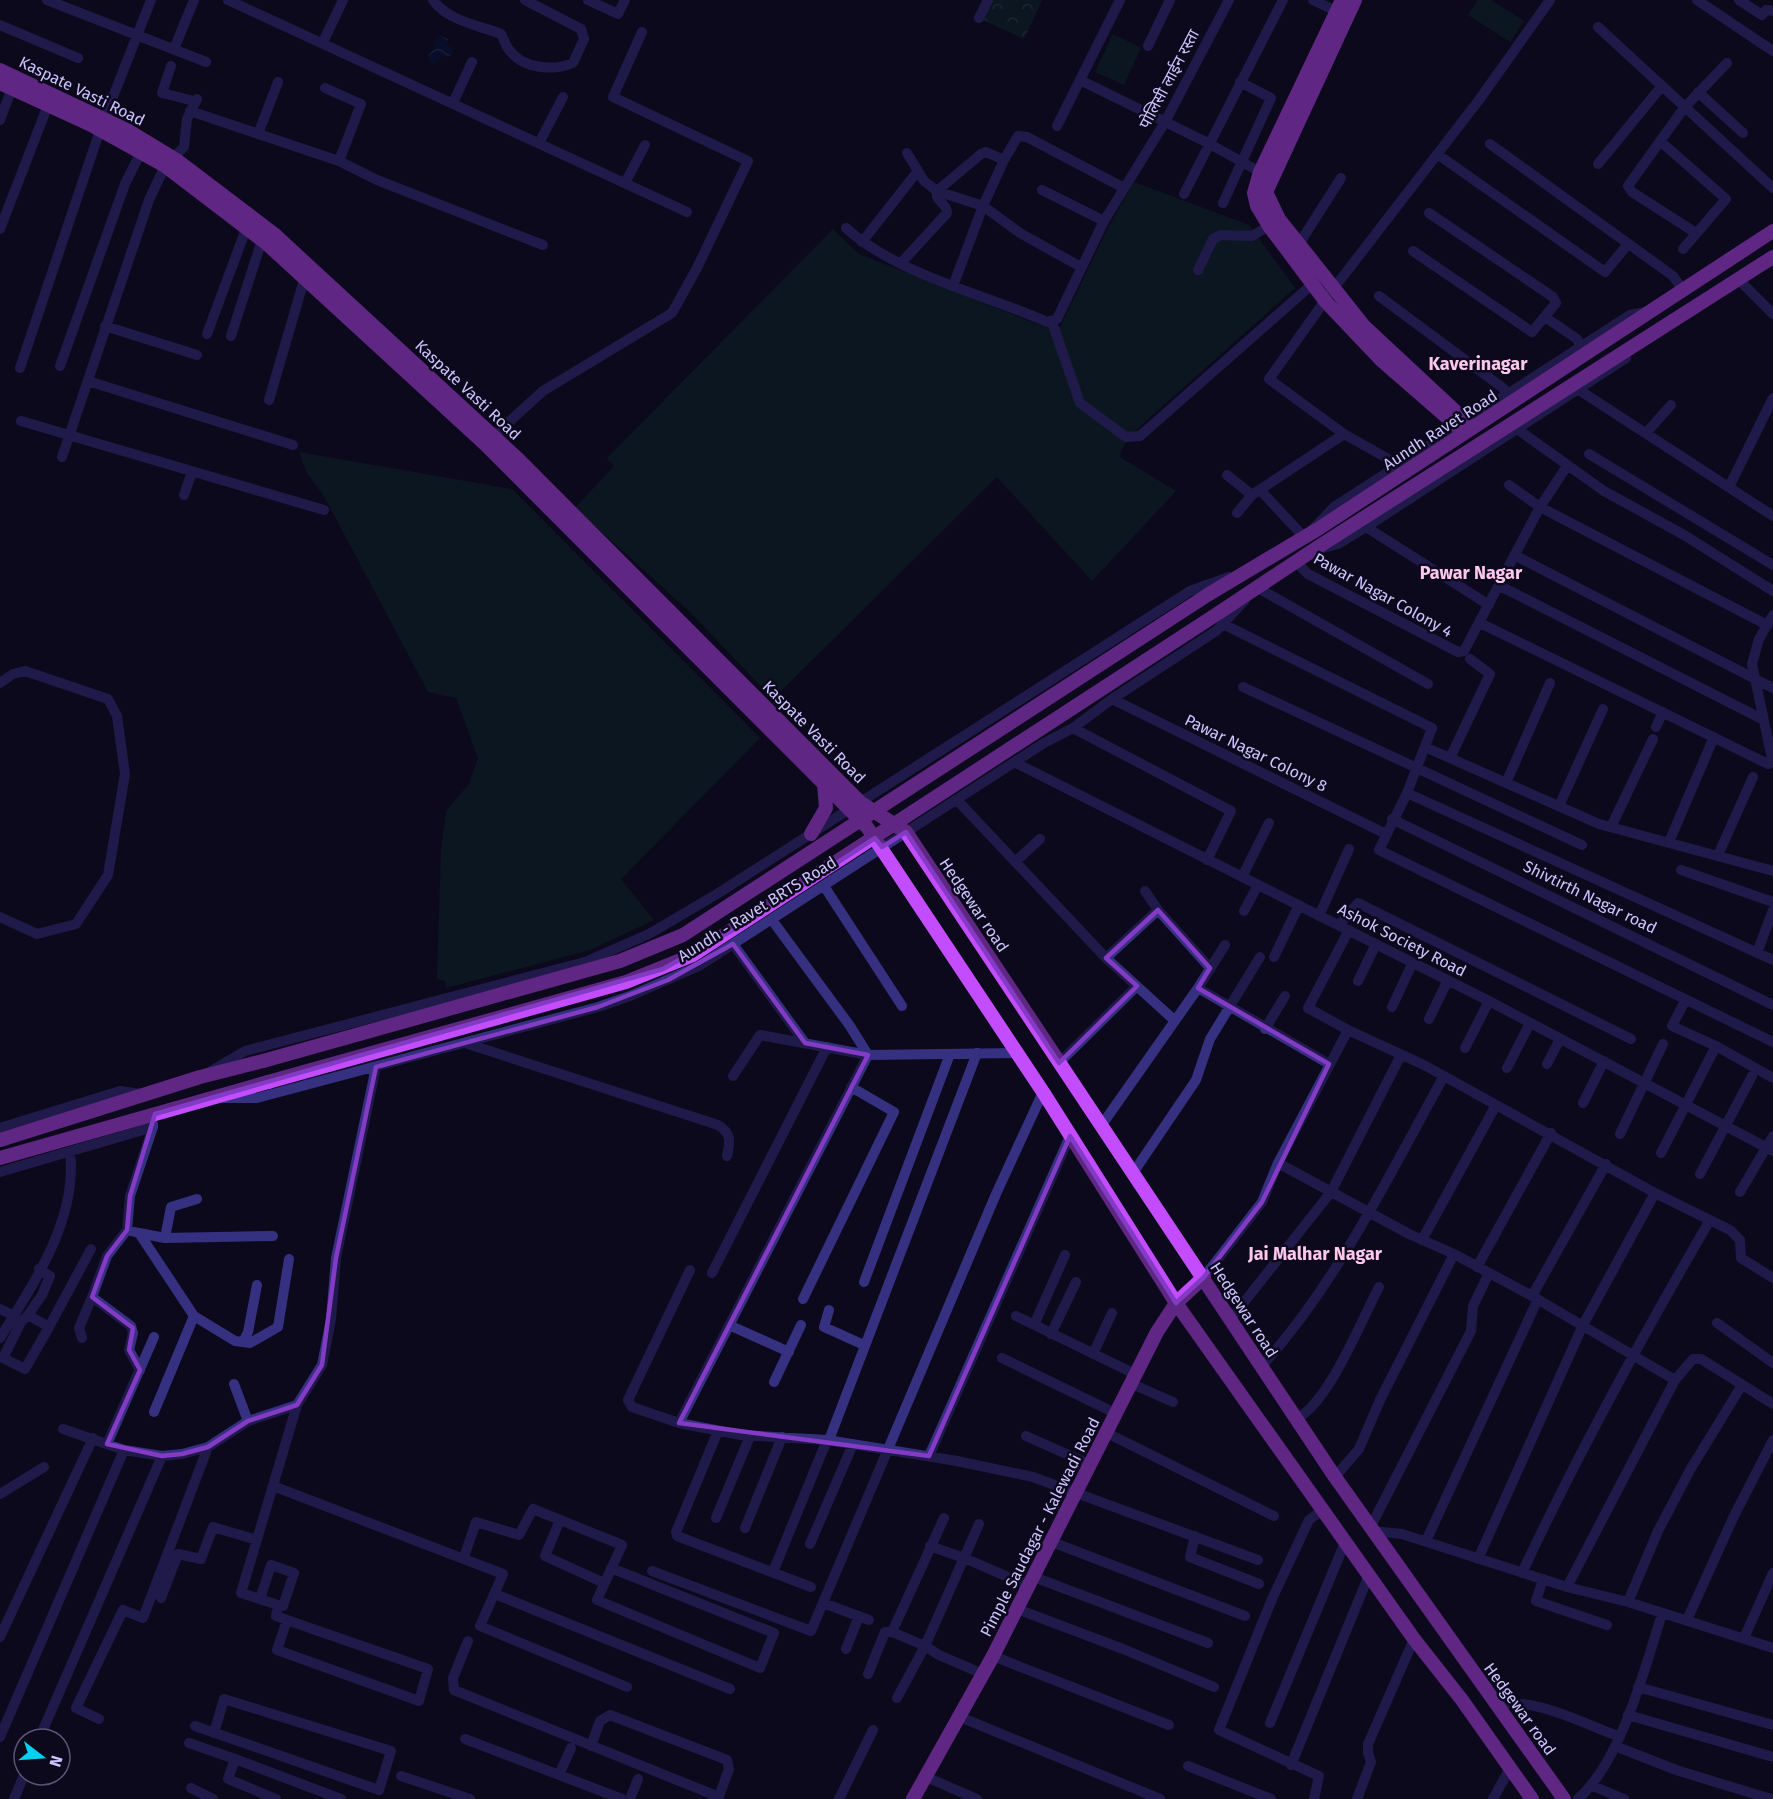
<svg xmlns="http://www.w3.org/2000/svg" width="1773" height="1799" viewBox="0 0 1773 1799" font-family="'Fira Sans','Noto Sans Devanagari',sans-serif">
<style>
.green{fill:#0c2727}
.park{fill:url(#park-crowns)}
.water{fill:url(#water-waves)}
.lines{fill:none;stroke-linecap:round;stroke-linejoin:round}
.minor{stroke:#363081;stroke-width:10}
.major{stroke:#c34cff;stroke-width:14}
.major-bridge{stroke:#c34cff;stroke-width:14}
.marked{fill:none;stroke:#833bc5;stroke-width:4.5;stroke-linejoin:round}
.labels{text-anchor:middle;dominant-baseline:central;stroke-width:5;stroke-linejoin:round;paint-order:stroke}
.street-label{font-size:16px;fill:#cec5ff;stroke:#0d091d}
.neighbourhood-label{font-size:18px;font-weight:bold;fill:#ffc7e9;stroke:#0d091d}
</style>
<defs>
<pattern id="park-crowns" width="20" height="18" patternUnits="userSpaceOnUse" patternTransform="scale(1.5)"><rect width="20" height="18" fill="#0c2727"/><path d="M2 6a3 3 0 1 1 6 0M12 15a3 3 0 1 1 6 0" fill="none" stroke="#2e4547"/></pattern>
<pattern id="water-waves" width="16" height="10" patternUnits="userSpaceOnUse" patternTransform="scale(1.5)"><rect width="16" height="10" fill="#04163b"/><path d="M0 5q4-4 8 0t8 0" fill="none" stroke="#273658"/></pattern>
</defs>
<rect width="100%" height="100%" fill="#0d091d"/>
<!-- green -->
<path class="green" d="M 1478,0 L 1491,0 L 1524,21 L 1510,42 L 1468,15 Z
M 1113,34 L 1141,48 L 1124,85 L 1095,72 Z
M 1134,182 L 1249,225 L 1295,288 L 1135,431 L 1121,450 L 1120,457 L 1176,491 L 1092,581 L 997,477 L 773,699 L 689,611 L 575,508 L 614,466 L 607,458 L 833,229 L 859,254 L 1047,328 L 1060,327 L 1106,232 Z
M 299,452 L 512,489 L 760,738 L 621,879 L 654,920 L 590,950 L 446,988 L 445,981 L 437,979 L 441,851 L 446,811 L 469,784 L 478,758 L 456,698 L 428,692 L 324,496 L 307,473 Z"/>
<!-- park -->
<path class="park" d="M 992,0 L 1042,0 L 1024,39 L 983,20 Z"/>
<!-- water -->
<path class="water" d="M 440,36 L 448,39 L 447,45 L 452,48 L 452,53 L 450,56 L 443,55 L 435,63 L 431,63 L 428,56 L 434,49 L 436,38 Z"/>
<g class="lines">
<!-- minor -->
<path class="minor" d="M 47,0 L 206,62
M 228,0 L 687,212
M 433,0 C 448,21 478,25 501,34 C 504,39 506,47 510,51 C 524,69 554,71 573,63 L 584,39 L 581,29 L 525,0
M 588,0 L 618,14 L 625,0
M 1313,0 L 1336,11
M 1697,0 L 1773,51
M 1739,0 L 1762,15 L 1766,10 L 1773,11
M 979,18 L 988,0
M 0,25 L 78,58
M 1598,27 L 1773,188
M 323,42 L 343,0
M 1148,46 L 1170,0
M 174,49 L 194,0
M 171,66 L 162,93 L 190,100
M 1082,81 L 1208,143 L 1260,172
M 1698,92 L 1743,133
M 453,103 L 472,62
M 190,111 L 339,161 L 361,104 L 325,88
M 0,120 L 12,88
M 1057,126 L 1120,0
M 258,134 L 278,82
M 1660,141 L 1726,199 L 1683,249
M 539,143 L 563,97
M 1490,144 L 1673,276 L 1683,290
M 907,153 L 924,181 L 937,191 L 983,206 L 1020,233 L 1081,267
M 1437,154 L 1605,272 L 1628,244
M 339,161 L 377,180 L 543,245
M 1598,164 L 1661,87
M 625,183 L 645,145
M 1042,190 L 1104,221
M 1184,194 L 1283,0
M 1223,203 L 1271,98 L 1240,82
M 846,228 C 896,274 984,294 1047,322 L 1057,319 L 1104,221 L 1165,122 L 1229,0
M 0,229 L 48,105
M 1696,233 L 1632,192 L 1628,186 L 1684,108 L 1727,63
M 862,242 L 917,172
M 1299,244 L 1341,178
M 1413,251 L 1532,332 L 1556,303 L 1553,297 L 1429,213
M 902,262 L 947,213 L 946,208 L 937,197 L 937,191 L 981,154 L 986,152 L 1004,160
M 1198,270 L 1213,239 L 1221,235 L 1252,236 L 1269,226
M 1738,279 L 1773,314
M 953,286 L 983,206 L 1004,160 L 1018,136 L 1027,137 L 1124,188
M 1379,296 L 1503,388 L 1507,395
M 1545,317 L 1577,339 L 1581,347
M 1052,322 L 1080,403 L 1126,437 L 1140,436 L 1316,281
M 105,326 L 197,355
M 207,334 L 246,229
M 231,336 L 262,240
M 60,366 L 125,184 L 141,152
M 20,368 L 100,130 L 151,0
M 88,381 L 293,445
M 1579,390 L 1773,516
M 269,400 L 304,280
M 21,421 L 324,510
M 1468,425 L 1466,421 L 1630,315 L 1645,312
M 1517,429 L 1604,491 L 1684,535 L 1773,591
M 1646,433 L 1671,405
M 489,440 L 543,391 L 672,313 L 697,268 L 748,161 L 613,97 L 642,32
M 1589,454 L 1773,565
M 62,457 L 149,200 L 165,166 L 184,147 L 187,119 L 197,99
M 1399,465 L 1344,434 L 1269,379 L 1334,288 L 1479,100 L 1550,0
M 1227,475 L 1252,495
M 1509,485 L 1540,507 L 1767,625
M 1729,487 L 1773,398
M 1261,491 L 1303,536
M 184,495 L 192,472
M 1237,513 L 1252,495 L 1344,434
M 1366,527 L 1489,605
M 1313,529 L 1334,507 L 1458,427 L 1460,430
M 1319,549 L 1338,544 L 1366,527 L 1626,358
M 1516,556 L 1773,688
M 1296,562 L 1308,574 L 1458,652 L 1464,651 L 1540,507 L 1567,466
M 1500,586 L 1762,719
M 1258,588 L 1428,684
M 1480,623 L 1768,764 L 1773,761
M 1223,624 L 1432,728 L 1407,793
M 0,683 L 13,674 L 25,671 L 108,699 L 117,716 L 125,774 L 108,875 L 76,924 L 37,934 L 0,917
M 1243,687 L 1582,845
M 1112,699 L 1386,834
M 1656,727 L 1663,712
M 1073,728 L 1231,811 L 1207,860
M 1425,747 L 1599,824 L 1773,871
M 1450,758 L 1490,674 L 1470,659
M 1772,759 L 1752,664 L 1759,639 L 1773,615
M 1014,762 L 1489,1001 L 1773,1151
M 1506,783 L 1550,683
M 957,800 L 1106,958 L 1174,1020
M 1559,806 L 1603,709
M 1392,819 L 1773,1005
M 1611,827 L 1653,739
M 1669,842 L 1714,737
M 1718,855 L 1753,777
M 1015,862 L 1040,839
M 1681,870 L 1773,902
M 1242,877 L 1269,823
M 824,886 L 902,1006
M 1145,891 L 1158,910 L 1210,968
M 1244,911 L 1258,885
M 1319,916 L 1349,849
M 772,920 L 850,1026 L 868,1055 L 679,1423 L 741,1435 L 827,1440 L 957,1461 L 1033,1477 L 1258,1560
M 1339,925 L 1358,903 L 1631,1039
M 733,944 L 805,1043
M 1757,953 L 1773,910
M 1274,957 L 1299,905
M 1106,958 L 1158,910
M 1773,960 L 1407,793 L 1379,850 L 1773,1042
M 1358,981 L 1376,944
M 1198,988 L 1329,1064
M 1685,1001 L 1672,1026 L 1716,1046 L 1773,1078
M 1392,1007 L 1412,964
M 1429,1019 L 1448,980
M 1265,1029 L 1285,996
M 1348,1030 L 1308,1008 L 1349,930
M 465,1043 L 718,1125 C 732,1134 730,1141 727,1156
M 1465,1048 L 1489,1001
M 1059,1063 L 1137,986
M 1547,1064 L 1560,1039
M 1507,1068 L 1530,1023
M 211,1071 L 245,1051 L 585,962 L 649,934 L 717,894 L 1190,591 L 1229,577
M 733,1076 L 760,1035 L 868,1055 L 1017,1053
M 224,1098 L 257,1098 L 598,1007 L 630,996 L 699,966 L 1044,743 L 1073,728 L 1112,699 L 1216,631 L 1245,600
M 1583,1103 L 1604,1061
M 1101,1126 L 1198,988 L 1225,945
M 153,1127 L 130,1196 L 127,1230 L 139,1233 L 194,1316 L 235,1341 L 250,1343 L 278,1327 L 289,1259
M 0,1128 L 120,1091 L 141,1094
M 1620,1134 L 1663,1044
M 1661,1153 L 1716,1046
M 1278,1163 L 1348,1030 L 1424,1065 L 1655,1193 L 1730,1230 L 1740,1240 L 1741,1258 L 1773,1278
M 0,1172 L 153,1127 L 153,1124
M 1133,1173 L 1196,1080 L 1210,1039 L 1260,957
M 1700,1174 L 1752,1076
M 1740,1192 L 1773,1136
M 127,1230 L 107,1256 L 92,1297 L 131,1326 L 133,1333 L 129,1350 L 140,1370
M 139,1233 L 165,1238 L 273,1236
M 165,1238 L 171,1207 L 197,1199
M 1422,1240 L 1496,1105
M 1477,1267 L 1551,1133
M 39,1269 L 50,1276 L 42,1295 L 28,1315 L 49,1327 L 91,1249
M 712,1273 L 827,1047
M 1204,1277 L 1262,1202 L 1278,1163 L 1409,1234 L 1454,1254 L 1532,1296 L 1675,1380
M 864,1282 L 950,1054
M 1532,1296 L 1606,1164
M 803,1299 L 894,1112 L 851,1087
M 0,1309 L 14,1316
M 829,1310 L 824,1327 L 864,1345
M 28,1315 L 21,1322 L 3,1358 L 25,1369 L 49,1327
M 1016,1316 L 1137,1375
M 1230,1320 L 1331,1192 L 1401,1055
M 1717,1323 L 1773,1363
M 729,1325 L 789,1352
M 1034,1325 L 1065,1255
M 1051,1334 L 1076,1282
M 0,1338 C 34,1283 78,1219 70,1152
M 82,1338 L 79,1328 L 92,1297
M 243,1342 L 248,1332 L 257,1285
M 1093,1354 L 1112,1313
M 1002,1358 L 1117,1414
M 1261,1367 C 1338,1282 1389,1175 1444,1076
M 774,1382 L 801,1325
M 234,1384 L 248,1421
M 1132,1384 L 1173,1402
M 154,1412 L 194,1316
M 1296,1419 C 1329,1403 1361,1321 1379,1287
M 679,1423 L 632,1407 L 628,1400 L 690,1270
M 63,1429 L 124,1450 L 162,1456 L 182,1454 L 208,1447 L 248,1421 L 297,1405
M 718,1431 L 676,1532 L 677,1536 L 811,1587
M 1107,1433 L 1274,1516
M 1026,1436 L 1091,1465
M 829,1440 L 977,1053
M 107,1444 L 154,1337
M 929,1456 L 1070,1136
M 1335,1477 L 1359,1449 L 1380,1400 L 1454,1254
M 273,1486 L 503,1574 L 480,1626 L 627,1687
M 0,1494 L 44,1467
M 716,1518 L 750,1436
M 560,1520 L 545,1556 L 604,1583
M 745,1528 L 782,1437
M 1370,1528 L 1471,1331 L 1473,1306 L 1489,1273
M 1373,1531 L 1402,1534 L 1567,1587 L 1628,1602 L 1773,1648
M 1195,1536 L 1190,1557 L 1259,1584
M 1426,1541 L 1538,1299
M 1052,1542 L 1245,1616
M 810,1544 L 853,1444
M 930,1546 L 964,1558 L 979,1524
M 464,1557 L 476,1522 L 519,1535 L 533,1509 L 622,1545 L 597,1600 L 760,1668 L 774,1633 L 611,1568
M 1478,1559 L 1583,1325 L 1655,1193
M 652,1571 L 811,1631 L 996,1194 L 1043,1092
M 773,1572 L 827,1440
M 1522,1573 C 1579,1451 1643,1335 1710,1220
M 1034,1577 L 1208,1643
M 1543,1579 L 1536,1601 L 1607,1625
M 1567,1587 L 1675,1380 L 1693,1359 L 1701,1359 L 1773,1404
M 495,1594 L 730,1689
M 161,1598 L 178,1554 L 201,1559 L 213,1527 L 257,1540
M 260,1599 L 271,1565 L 294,1573 L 283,1606 L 278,1605
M 1628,1602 L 1658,1531 L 1690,1470 L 1742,1385
M 823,1603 L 869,1620
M 1017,1609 L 1123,1649 L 1214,1687
M 287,1620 L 277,1650 L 419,1701 L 428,1669 L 287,1620 L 276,1616 L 278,1605 L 241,1593 L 297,1405 L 322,1365 L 331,1319 L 336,1258 L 376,1067
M 1687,1620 L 1733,1518 L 1773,1440
M 0,1637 L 93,1438
M 1744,1638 L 1773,1573
M 468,1641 L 453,1678 L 454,1690 L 719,1797
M 846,1649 L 859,1616
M 993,1656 L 1169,1725
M 868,1674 L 885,1632 L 892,1632
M 983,1674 L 939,1655 L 925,1646 L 964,1558 L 1029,1586
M 1638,1687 L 1773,1725
M 897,1698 L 925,1646 L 892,1632 L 944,1518
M 1496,1705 C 1536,1697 1581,1723 1618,1736
M 1628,1715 L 1773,1757
M 960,1717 L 1160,1799
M 99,1719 L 76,1708 L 123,1610 L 143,1618 L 208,1447
M 1270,1723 L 1346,1540
M 195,1726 L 379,1790 L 391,1751 L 224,1699 L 214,1733
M 0,1737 L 124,1450
M 39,1739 L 162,1456
M 465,1739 L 622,1799
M 189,1743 L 235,1759 L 228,1779 L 276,1799
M 591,1746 L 600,1721 L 610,1715 L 727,1760 L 729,1769 L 718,1799
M 1615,1746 L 1676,1770 L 1771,1799
M 235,1759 L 341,1799
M 1291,1765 L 1369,1575
M 1188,1766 L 1271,1799
M 559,1775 L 571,1748
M 401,1776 L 470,1799
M 926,1777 L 977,1799
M 1593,1786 L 1624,1799
M 191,1788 L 213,1799
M 14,1799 L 24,1775
M 630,1799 L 638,1779
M 839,1799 L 873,1730
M 1314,1799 L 1319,1776 L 1219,1730 L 1272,1599 L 1309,1520 L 1324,1509
M 1357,1799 L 1371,1762 L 1368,1753 L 1368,1744 L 1414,1639
M 1493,1799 L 1510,1768
M 1578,1799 C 1622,1760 1644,1670 1662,1614"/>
<!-- major -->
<path class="major" d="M 1342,0 L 1260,172 L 1254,193 L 1257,206 L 1269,226 L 1326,302 L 1381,360 L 1458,427 L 1466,421 L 1364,326 L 1279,219 L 1266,192 L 1355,0
M 0,70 L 127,130 L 178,161 L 274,234 L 518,459 L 861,803 L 906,832 L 1335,1477 L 1564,1799
M 0,83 L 91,125 L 165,166 L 266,243 L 485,444 L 867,827 L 1043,1092 L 1176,1303 L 1414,1639 L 1462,1700 L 1532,1799
M 1209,594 L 1318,529 L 1773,231
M 1220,612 L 1318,547 L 1773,257
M 811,834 L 826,808 L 824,784
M 0,1140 L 200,1077 L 263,1061
M 0,1158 L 268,1082
M 913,1799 L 993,1656 L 1157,1332 L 1176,1303 L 1204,1277"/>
<!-- major-bridge -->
<path class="major-bridge" d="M 263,1061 L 620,961 L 683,935 L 1209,594
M 268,1082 L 626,982 L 693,955 L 1220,612"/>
</g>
<!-- marked area -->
<path d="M0 0H1773V1799H0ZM 906,832 L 1059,1063 L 1137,986 L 1106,958 L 1158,910 L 1210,968 L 1198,988 L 1329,1064 L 1262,1202 L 1204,1277 L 1176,1303 L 1070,1136 L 929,1456 L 679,1423 L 868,1055 L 805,1043 L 733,944 L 668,980 L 598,1007 L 376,1067 L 336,1258 L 322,1365 L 297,1405 L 248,1421 L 208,1447 L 182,1454 L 162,1456 L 107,1444 L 140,1370 L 129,1350 L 133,1328 L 92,1297 L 107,1256 L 127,1230 L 130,1196 L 155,1114 L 663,969 L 742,925 L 875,838 L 882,847 Z" fill="#0d091d" fill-opacity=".55" fill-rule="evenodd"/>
<path class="marked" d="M 906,832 L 1059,1063 L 1137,986 L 1106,958 L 1158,910 L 1210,968 L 1198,988 L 1329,1064 L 1262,1202 L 1204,1277 L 1176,1303 L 1070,1136 L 929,1456 L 679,1423 L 868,1055 L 805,1043 L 733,944 L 668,980 L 598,1007 L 376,1067 L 336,1258 L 322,1365 L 297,1405 L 248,1421 L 208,1447 L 182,1454 L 162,1456 L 107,1444 L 140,1370 L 129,1350 L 133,1328 L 92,1297 L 107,1256 L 127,1230 L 130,1196 L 155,1114 L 663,969 L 742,925 L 875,838 L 882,847 Z"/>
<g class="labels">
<!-- street labels -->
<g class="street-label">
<text transform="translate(1169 79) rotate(-62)">पोलिसी लाईन रस्ता</text>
<text transform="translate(82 91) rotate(26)">Kaspate Vasti Road</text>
<text transform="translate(468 390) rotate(43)">Kaspate Vasti Road</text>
<text transform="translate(1440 430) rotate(-33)">Aundh Ravet Road</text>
<text transform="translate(1383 595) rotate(29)">Pawar Nagar Colony 4</text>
<text transform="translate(814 732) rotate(45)">Kaspate Vasti Road</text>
<text transform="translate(1256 753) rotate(26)">Pawar Nagar Colony 8</text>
<text transform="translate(1590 897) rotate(26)">Shivtirth Nagar road</text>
<text transform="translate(974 905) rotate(56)">Hedgewar road</text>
<text transform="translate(757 909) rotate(-32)">Aundh - Ravet BRTS Road</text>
<text transform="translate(1402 940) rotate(27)">Ashok Society Road</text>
<text transform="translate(1244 1310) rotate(57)">Hedgewar road</text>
<text transform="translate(1040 1527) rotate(-63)">Pimple Saudagar - Kalewadi Road</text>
<text transform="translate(1520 1709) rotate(54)">Hedgewar road</text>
</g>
<!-- neighbourhood labels -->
<g class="neighbourhood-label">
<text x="1478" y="364">Kaverinagar</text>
<text x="1471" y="573">Pawar Nagar</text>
<text x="1315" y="1254">Jai Malhar Nagar</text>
</g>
</g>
<!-- north arrow -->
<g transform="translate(42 1757) rotate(107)"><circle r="28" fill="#0d091d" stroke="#5a5477" stroke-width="1.5"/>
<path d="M0-4.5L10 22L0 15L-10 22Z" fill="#00cff0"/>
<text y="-9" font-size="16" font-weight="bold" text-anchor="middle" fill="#cec5ff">N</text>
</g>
</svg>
